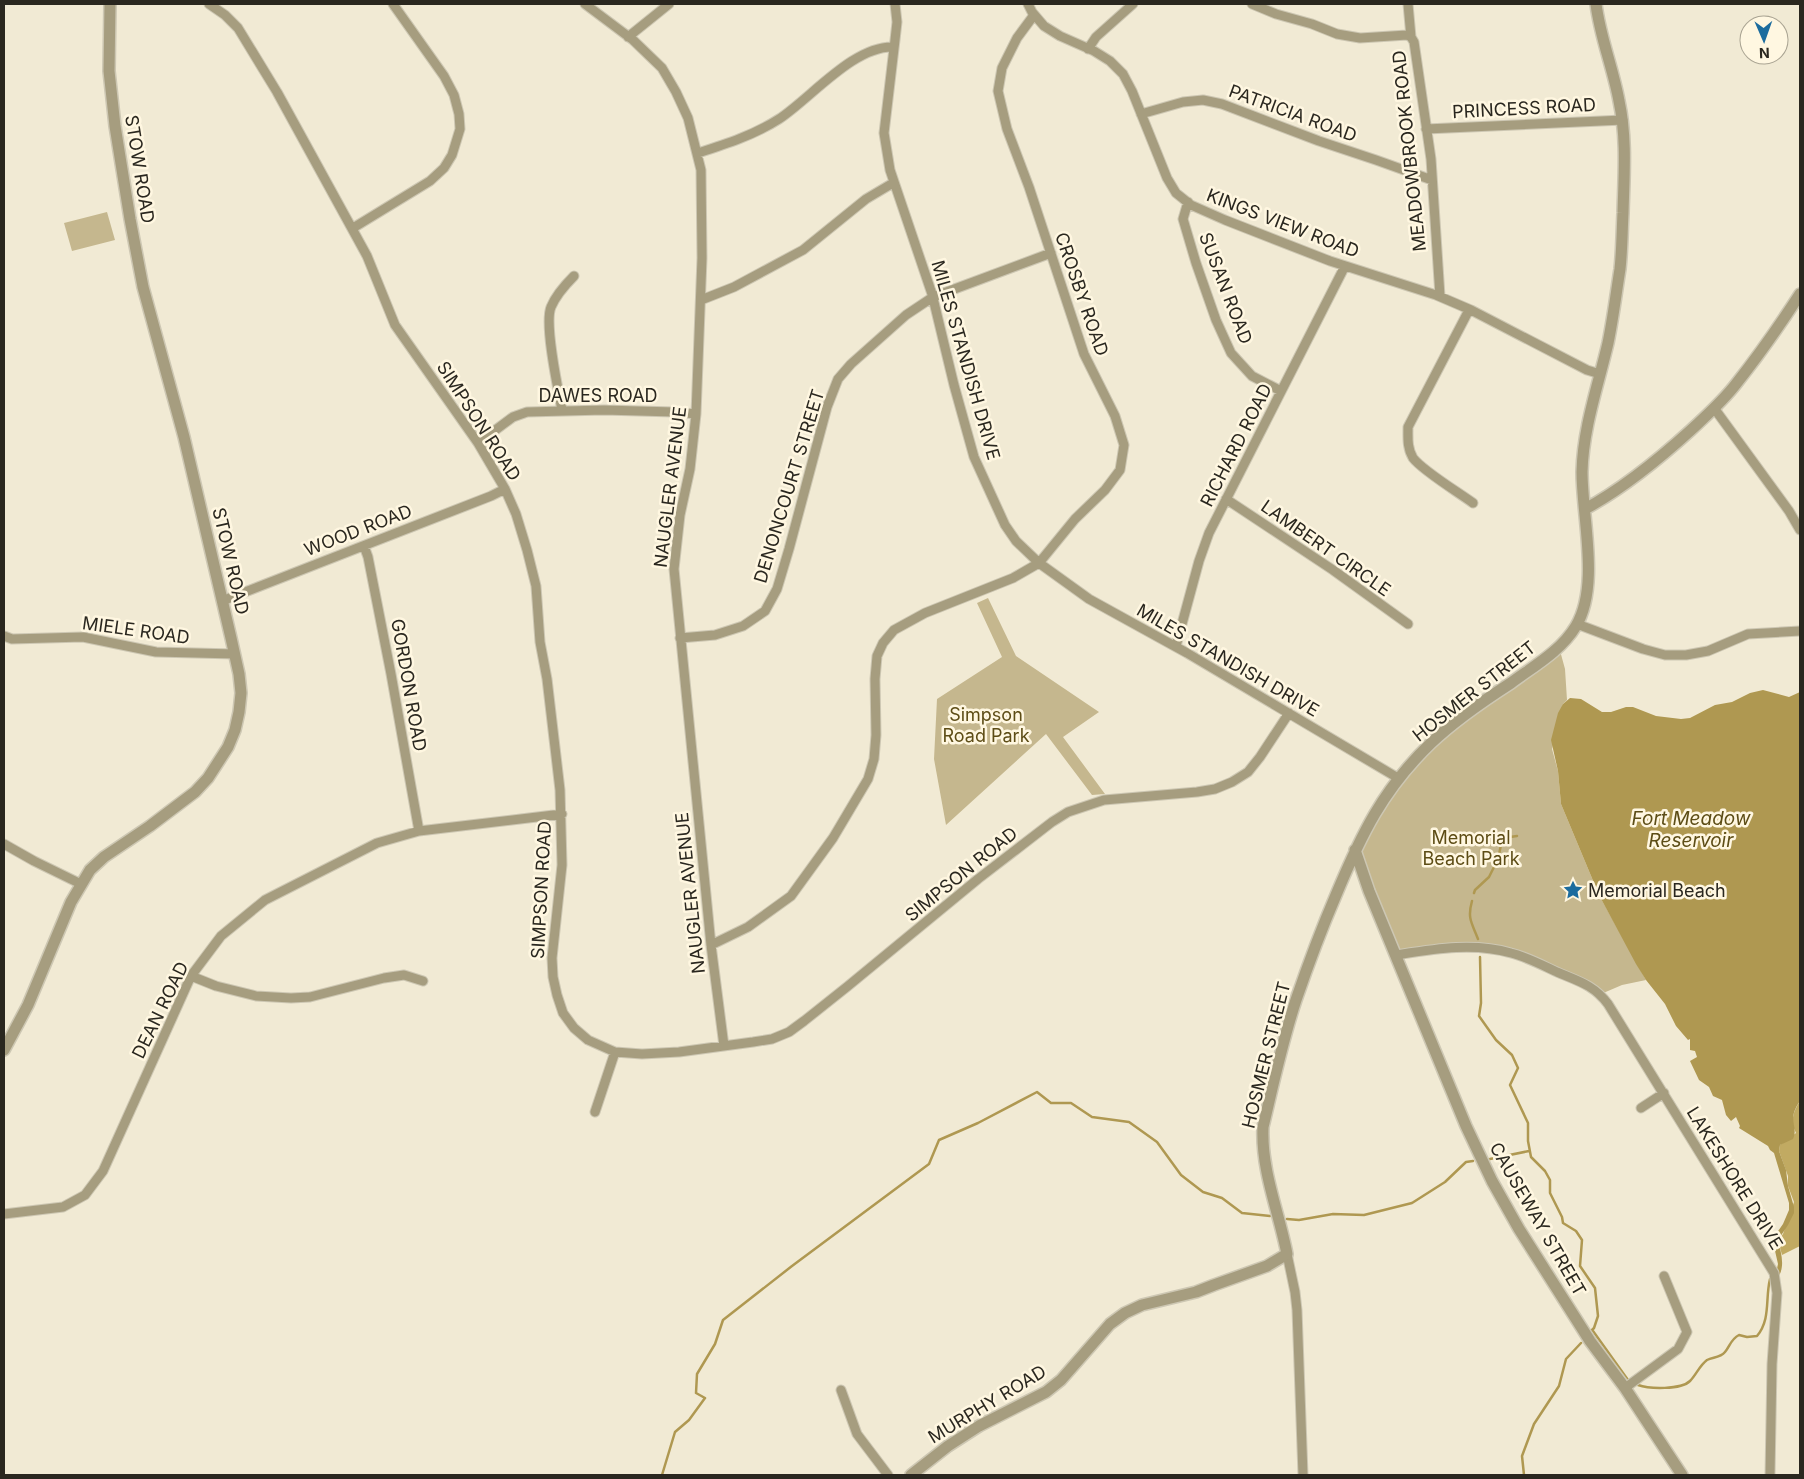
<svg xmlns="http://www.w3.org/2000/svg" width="1804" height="1479" viewBox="0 0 1804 1479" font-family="Inter,sans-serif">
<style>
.green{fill:#c5b78e}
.forest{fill:#c1aa62}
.water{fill:#af9851}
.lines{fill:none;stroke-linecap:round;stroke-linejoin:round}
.stream{stroke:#af9851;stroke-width:2.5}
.minor-casing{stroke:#cdc7b3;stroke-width:11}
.tertiary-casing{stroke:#cdc7b3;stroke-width:14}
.minor{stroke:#a69d7f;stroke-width:9}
.tertiary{stroke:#a69d7f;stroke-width:11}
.labels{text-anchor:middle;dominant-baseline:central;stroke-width:5;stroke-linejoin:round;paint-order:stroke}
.street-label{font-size:18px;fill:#2a271f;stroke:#fff7e1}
.park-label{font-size:18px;fill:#5d4c15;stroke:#fff7e1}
.poi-label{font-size:18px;fill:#2a271f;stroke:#fff7e1;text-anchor:start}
.water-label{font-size:19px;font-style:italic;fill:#5d4d16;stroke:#fff7e1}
</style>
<rect width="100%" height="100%" fill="#f1ead4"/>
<!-- green -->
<path class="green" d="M 107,212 L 115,240 L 72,251 L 64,223 Z
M 988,598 L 1016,656 L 1099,712 L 1063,737 L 1105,794 L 1092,795 L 1046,734 L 946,825 L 934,759 L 937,699 L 1002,657 L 977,603 Z
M 1559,647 L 1565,669 L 1567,700 L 1563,704 L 1552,749 L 1558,771 L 1561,804 L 1599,895 L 1646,980 L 1622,985 L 1601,994 L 1545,967 L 1487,948 L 1396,955 L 1355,850 L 1411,763 Z"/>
<!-- forest -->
<path class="forest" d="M 1800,1101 L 1800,1246 L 1782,1255 L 1778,1240 L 1783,1234 L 1794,1202 L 1788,1186 L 1788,1176 L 1779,1151 L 1780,1145 L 1796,1133 C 1790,1121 1793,1112 1800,1101 Z"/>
<!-- water -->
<path class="water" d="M 1763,690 L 1789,697 L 1800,692 L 1800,1101 C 1786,1121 1799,1125 1793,1139 L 1780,1145 L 1779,1151 L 1786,1170 L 1788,1186 L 1794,1207 L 1794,1213 L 1788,1225 L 1778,1240 C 1781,1253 1786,1267 1777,1279 L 1776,1273 L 1778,1264 L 1773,1242 L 1774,1237 L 1783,1224 L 1789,1210 L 1789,1203 L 1774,1153 L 1770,1150 L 1768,1146 L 1739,1128 L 1740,1126 L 1736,1117 L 1731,1121 L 1726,1115 L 1722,1100 L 1713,1096 L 1709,1087 L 1699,1080 L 1690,1061 L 1697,1057 L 1695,1051 L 1690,1050 L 1690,1039 L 1688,1040 L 1676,1026 L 1665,1004 L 1646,980 L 1636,964 L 1599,895 L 1561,804 L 1558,771 L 1551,740 L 1558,713 L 1563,704 L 1570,698 L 1581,699 L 1602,712 L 1611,712 L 1626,707 L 1633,707 L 1656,716 L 1681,719 L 1690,718 L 1715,705 L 1732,702 L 1750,693 Z"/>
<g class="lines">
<!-- stream -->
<path class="stream" d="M 1474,893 L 1475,890 L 1489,877 L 1498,859 L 1501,845 L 1510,837 L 1517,836
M 1472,901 C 1467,919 1472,923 1478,939
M 1480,957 L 1481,1003 L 1479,1016 L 1496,1040 L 1512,1055 L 1518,1068 L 1510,1085 L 1528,1123 L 1528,1141 L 1531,1157 L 1545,1171 L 1550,1180 L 1550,1193 L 1562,1217 L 1563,1223 L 1576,1231 L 1582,1240 L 1580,1266 L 1595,1288 L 1598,1316 L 1594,1328 L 1591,1331
M 1490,1159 L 1529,1151
M 1287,1219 L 1299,1220 L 1333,1214 L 1364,1215 L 1412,1203 L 1445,1182 L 1466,1162 L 1473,1161
M 1593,1331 L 1628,1380
M 1638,1385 C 1649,1389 1681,1390 1690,1381 C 1696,1375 1700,1365 1707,1360 C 1713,1357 1720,1358 1725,1352 C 1730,1346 1731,1339 1739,1335 L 1747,1337 L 1757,1336 C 1771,1319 1765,1299 1770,1279
M 662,1475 L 675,1432 L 689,1420 L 705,1398 L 696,1393 L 697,1374 L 715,1344 L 723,1320 L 792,1266 L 929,1164 L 939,1140 L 978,1123 L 1037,1092 L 1051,1103 L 1071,1103 L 1092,1117 L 1129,1122 L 1157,1142 L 1181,1175 L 1203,1192 L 1222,1198 L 1242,1213 L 1270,1216
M 1524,1475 L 1522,1456 L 1534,1424 L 1559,1386 L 1566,1359 L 1581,1343"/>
<defs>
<path id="minor" d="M 209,4 L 225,15 L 238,28 L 277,92 L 367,256 L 395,325 L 478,443 L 505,489 L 516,514 L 527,550 L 536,586 L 540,642 L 547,679 L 560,790 L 562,865 L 552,958 L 553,977 L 557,995 L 563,1013 L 574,1028 L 588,1040 L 615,1052 L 642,1054 L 679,1052 L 753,1042 L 772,1039 L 789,1032 L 804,1021 L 848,986 L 978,879 L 1052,822 L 1068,812 L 1104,800 L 1197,792 L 1215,789 L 1232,782 L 1248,772 L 1260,757 L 1289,713
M 585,4 L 633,40 L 662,68 L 676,92 L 688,118 L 701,170 L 702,258 L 696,414 L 690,469 L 680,515 L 674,569 L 711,945 L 724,1046
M 895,4 L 897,22 L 895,40 L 884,133 L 890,170 L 932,294 L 954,385 L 974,457 L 1005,525 L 1016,541 L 1039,563 L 1089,599 L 1187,653 L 1398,778
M 1028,4 L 1032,12 L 1044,26 L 1060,36 L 1094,51 L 1110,61 L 1123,74 L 1132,91 L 1167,178 L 1176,193 L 1191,205 L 1225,220 L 1330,261 L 1436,295 L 1471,310 L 1587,370 L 1600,374
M 1252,4 L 1276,14 L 1312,24 L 1337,34 L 1360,38 L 1407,35 L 1411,37
M 1408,4 L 1411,37 L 1414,42 L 1431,159 L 1440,296
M 628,37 L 669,4
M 1088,49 L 1096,37 L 1133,4
M 1141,114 L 1183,102 L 1203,100 L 1222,104 L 1319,141 L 1376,160 L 1432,180
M 1426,129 L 1623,120
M 698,153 C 726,144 754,135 779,119 C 811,98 854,45 894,47
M 1188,202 L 1183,219 L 1196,263 L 1216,320 L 1231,353 L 1252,376 L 1281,391
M 353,228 L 430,181 L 444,168 L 452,155 L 460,129 L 459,114 L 454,95 L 444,76 L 393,4
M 701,300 L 734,287 L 803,250 L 866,199 L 893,183
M 1469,310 L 1408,427 C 1408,438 1407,448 1413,458 C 1423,471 1458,492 1473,503
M 1714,408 L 1789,511 L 1800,530
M 562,410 C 558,389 544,324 551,307 C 556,295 565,285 574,276
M 478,443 L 513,417 L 527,412 L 604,410 L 674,412 L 696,414
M 1226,499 L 1333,570 L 1408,624
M 364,546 L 368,557 L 391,674 L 419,831
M 222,601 L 491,496 L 505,489
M 1577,624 L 1643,649 L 1665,655 L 1686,655 L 1708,651 L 1748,634 L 1800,631
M 4,636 L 12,639 L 83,637 L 156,652 L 235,654
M 680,638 L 715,635 L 743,626 L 765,611 L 777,589 L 789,549 L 827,407 L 838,379 L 851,364 L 906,315 L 933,297 L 1051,253
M 1176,646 L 1199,561 L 1209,533 L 1345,266
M 4,844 L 34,861 L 81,884
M 711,945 L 748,927 L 791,896 L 833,838 L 868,779 L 874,759 L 876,735 L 875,679 L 877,656 L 883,643 L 894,630 L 925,613 L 1013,578 L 1039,563 L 1075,519 L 1105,490 L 1120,470 L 1124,445 L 1115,416 L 1084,354 L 1029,187 L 1007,129 L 998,91 L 1002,68 L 1017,38 L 1034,15
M 1396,955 C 1434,949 1473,942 1511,953 C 1527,957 1542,965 1557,972 C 1578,981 1594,985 1608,1004 L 1774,1273 L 1777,1293 L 1772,1364 L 1770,1475
M 191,976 L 216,986 L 256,996 L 291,998 L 310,997 L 384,978 L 404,975 L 423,981
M 1641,1108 L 1664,1093
M 595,1112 L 615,1052
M 4,1214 L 63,1207 L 85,1195 L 103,1171 L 191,976 L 221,936 L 265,900 L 377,843 L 419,831 L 562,814
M 1287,1254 L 1295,1292 L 1297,1310 L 1303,1475
M 1625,1388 L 1678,1349 L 1687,1332 L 1664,1276
M 841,1390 L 857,1434 L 888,1475"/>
<path id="tertiary" d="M 1585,509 C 1624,488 1658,460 1691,430 C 1707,415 1723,401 1736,384 C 1759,355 1780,325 1800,294
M 1355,850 L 1369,891 L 1466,1126 L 1492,1181 L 1519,1229 L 1590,1341 L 1625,1388 L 1682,1475
M 4,1050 L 28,1005 L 71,902 L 90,870 L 104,857 L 150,826 L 195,792 L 208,778 L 228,747 L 235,730 L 239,712 L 241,693 L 239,674 L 231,638 L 184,437 L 143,287 L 130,219 L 115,126 L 109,71 L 110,4
M 911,1475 L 948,1446 L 979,1426 L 1046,1392 L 1061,1380 L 1110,1324 L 1125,1313 L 1142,1305 L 1196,1292 L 1214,1285 L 1267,1266 L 1287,1254 C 1279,1212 1261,1171 1263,1127 C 1273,1085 1282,1042 1296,1000 C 1308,965 1321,930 1336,895 C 1361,835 1383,789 1431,743 C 1455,720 1483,701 1511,683 C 1534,666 1561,651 1576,626 C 1600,586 1582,517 1582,472 C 1583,428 1598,386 1608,343 C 1613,319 1616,294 1620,269 C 1622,251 1622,232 1623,213 C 1624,175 1627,138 1619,101 C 1613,68 1600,37 1596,4"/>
</defs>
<!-- minor casing -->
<use href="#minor" class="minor-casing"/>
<!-- tertiary casing -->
<use href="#tertiary" class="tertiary-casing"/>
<!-- minor -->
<use href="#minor" class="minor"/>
<!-- tertiary -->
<use href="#tertiary" class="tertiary"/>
</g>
<!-- icons -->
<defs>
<symbol id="sight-bare" viewBox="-9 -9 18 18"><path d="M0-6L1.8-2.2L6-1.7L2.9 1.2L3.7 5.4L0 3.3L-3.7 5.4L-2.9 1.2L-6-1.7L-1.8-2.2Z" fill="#1c6c9e" stroke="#fff7e1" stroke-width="2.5" paint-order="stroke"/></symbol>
</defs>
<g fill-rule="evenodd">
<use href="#sight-bare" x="1559" y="876" width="28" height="28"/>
</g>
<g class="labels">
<!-- street labels -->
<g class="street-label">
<text transform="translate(1524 108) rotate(-3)">PRINCESS ROAD</text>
<text transform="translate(1293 113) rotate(20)">PATRICIA ROAD</text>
<text transform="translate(1409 151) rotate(-96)">MEADOWBROOK ROAD</text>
<text transform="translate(140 169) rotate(81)">STOW ROAD</text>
<text transform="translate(1283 223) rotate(21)">KINGS VIEW ROAD</text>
<text transform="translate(1226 288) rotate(69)">SUSAN ROAD</text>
<text transform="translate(1082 294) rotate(71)">CROSBY ROAD</text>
<text transform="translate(966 360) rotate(74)">MILES STANDISH DRIVE</text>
<text x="598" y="395">DAWES ROAD</text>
<text transform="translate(479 421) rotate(57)">SIMPSON ROAD</text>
<text transform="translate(1236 445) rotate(-63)">RICHARD ROAD</text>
<text transform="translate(789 486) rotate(-73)">DENONCOURT STREET</text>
<text transform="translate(670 487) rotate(-83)">NAUGLER AVENUE</text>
<text transform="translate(358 530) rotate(-21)">WOOD ROAD</text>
<text transform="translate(1326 548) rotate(35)">LAMBERT CIRCLE</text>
<text transform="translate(231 561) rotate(77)">STOW ROAD</text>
<text transform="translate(136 630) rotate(8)">MIELE ROAD</text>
<text transform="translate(1228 660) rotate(30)">MILES STANDISH DRIVE</text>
<text transform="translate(409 685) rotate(80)">GORDON ROAD</text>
<text transform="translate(1474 691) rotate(-38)">HOSMER STREET</text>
<text transform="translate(961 874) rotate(-39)">SIMPSON ROAD</text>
<text transform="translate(541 890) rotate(-87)">SIMPSON ROAD</text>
<text transform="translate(690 893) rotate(-96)">NAUGLER AVENUE</text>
<text transform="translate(160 1010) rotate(-64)">DEAN ROAD</text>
<text transform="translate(1266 1055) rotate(-76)">HOSMER STREET</text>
<text transform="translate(1735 1178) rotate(58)">LAKESHORE DRIVE</text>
<text transform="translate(1538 1219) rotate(60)">CAUSEWAY STREET</text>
<text transform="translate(987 1404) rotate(-31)">MURPHY ROAD</text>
</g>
<!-- park labels -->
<g class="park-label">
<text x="986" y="714">Simpson<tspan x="986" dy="21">Road Park</tspan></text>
<text x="1471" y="837">Memorial<tspan x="1471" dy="21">Beach Park</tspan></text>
</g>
<!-- poi labels -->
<g class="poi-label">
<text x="1588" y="890">Memorial Beach</text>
</g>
<!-- water labels -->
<g class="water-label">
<text x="1691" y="818">Fort Meadow<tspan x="1691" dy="22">Reservoir</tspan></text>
</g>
</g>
<!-- border -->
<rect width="1804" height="1479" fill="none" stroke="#2a271f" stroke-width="10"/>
<!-- north arrow -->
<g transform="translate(1764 40) rotate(178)"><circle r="24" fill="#fff7e1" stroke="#aaa493"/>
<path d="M0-4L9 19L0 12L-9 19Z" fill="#1c6c9e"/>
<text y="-8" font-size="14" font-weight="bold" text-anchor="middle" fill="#2a271f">N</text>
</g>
</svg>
